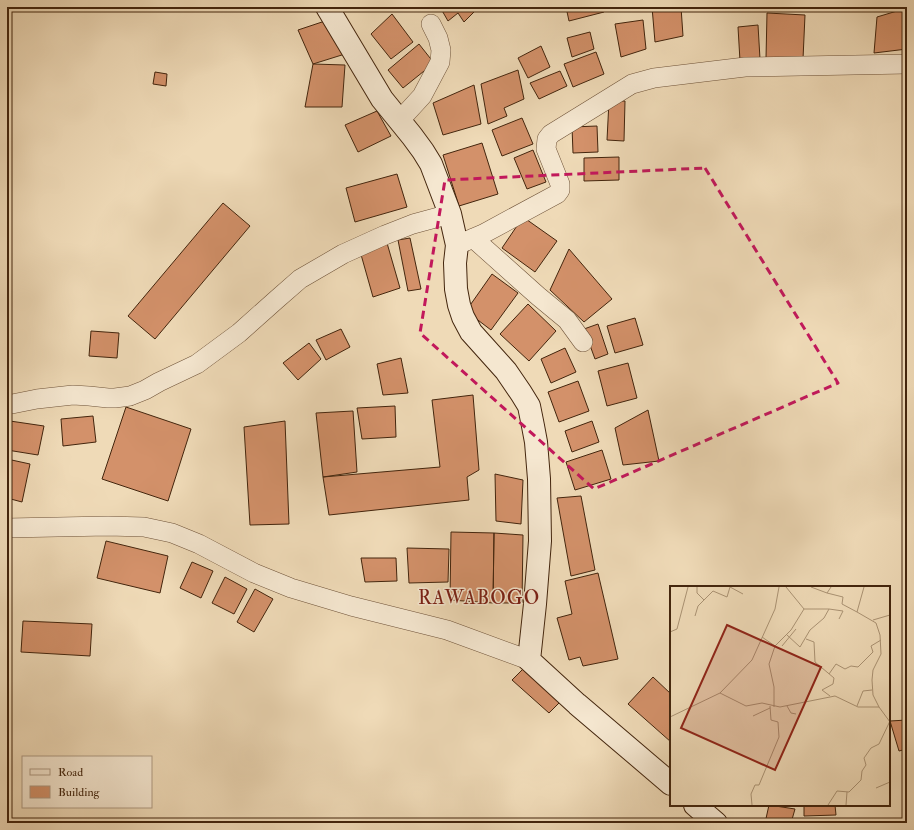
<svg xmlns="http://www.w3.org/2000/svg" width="914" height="830" viewBox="0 0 914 830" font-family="'IM FELL Double Pica',serif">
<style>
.building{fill:#d3916a;stroke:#43250d}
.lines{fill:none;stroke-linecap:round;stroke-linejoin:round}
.street-casing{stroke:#6e5238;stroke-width:20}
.secondary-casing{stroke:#43250d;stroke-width:24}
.street{stroke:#f5e7d0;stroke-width:19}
.secondary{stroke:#f5e7d0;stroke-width:22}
.marked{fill:none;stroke:#c2185b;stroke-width:3;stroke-dasharray:8 5;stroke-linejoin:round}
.labels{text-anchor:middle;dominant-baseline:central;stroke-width:3;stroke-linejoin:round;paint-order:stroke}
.quarter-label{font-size:19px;letter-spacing:1px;fill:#7a1f14;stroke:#f5e7d0}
.inset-road{fill:none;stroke:#aa9273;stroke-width:1}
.view{fill:#8f2418;fill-opacity:0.15;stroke:#8f2418;stroke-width:2}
.inset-edge{fill:none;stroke:#43250d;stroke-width:2}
</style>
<rect width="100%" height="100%" fill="#efdab7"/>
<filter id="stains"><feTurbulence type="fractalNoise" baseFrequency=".005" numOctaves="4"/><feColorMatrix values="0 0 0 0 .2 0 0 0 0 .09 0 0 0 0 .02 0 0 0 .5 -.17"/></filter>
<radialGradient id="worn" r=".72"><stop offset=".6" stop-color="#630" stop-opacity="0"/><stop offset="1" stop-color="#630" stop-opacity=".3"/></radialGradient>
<!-- building -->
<path class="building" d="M 440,7 L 476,7 L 477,9 L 464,22 L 458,13 L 448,21 Z
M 566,7 L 603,7 L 604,12 L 569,21 Z
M 652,7 L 681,7 L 683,36 L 655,42 Z
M 907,8 L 907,49 L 874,53 L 877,17 Z
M 767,13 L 805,15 L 803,59 L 766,58 Z
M 392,14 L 413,42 L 391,59 L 371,34 Z
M 328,20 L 345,54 L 313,64 L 298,30 Z
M 643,20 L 646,49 L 621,57 L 615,24 Z
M 758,25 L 760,59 L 740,61 L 738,27 Z
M 590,32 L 594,49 L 572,57 L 567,38 Z
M 419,44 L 434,63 L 403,88 L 388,70 Z
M 541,46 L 550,67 L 528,78 L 518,58 Z
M 596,52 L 604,74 L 573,87 L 564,64 Z
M 313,64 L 345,65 L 342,107 L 305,107 Z
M 518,70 L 524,99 L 504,108 L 507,116 L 488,124 L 481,84 Z
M 560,71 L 567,86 L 539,99 L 530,83 Z
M 155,72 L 167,74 L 166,86 L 153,84 Z
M 474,85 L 481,124 L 443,135 L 433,103 Z
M 609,101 L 625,101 L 624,141 L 607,140 Z
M 377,111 L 391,136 L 358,152 L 345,125 Z
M 522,118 L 533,144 L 502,156 L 492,130 Z
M 597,126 L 598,152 L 573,153 L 572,127 Z
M 482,143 L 498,194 L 459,206 L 443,155 Z
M 533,150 L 546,182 L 527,189 L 514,158 Z
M 619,157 L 619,180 L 584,181 L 584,158 Z
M 397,174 L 407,207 L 355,222 L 346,188 Z
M 223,203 L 250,226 L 155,339 L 128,316 Z
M 523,217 L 557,241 L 535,272 L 502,248 Z
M 410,238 L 421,289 L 408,291 L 398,240 Z
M 387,243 L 400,288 L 373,297 L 360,251 Z
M 569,249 L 612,299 L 584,322 L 550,290 Z
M 492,274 L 518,293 L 491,330 L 466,311 Z
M 528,304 L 556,331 L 529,361 L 500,334 Z
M 635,318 L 643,345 L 615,353 L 607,326 Z
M 598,324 L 608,354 L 595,359 L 584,329 Z
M 341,329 L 350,347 L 326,360 L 316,340 Z
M 91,331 L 119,333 L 117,358 L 89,356 Z
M 309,343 L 321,359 L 298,380 L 283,363 Z
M 565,348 L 576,372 L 551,383 L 541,359 Z
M 401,358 L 408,393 L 383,395 L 377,364 Z
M 628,363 L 637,398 L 607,406 L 598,371 Z
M 578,381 L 589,411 L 559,422 L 548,392 Z
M 473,395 L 479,470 L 467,477 L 469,500 L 329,515 L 323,477 L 440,467 L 432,400 Z
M 395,406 L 396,437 L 362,439 L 357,408 Z
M 126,407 L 191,429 L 168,501 L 102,479 Z
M 648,410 L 659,461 L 623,465 L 615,428 Z
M 353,411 L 357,472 L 323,477 L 316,413 Z
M 93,416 L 96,442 L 63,446 L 61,419 Z
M 10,421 L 44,426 L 38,455 L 7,450 L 7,438 Z
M 285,421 L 289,524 L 250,525 L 244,427 Z
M 592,421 L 599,442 L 572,452 L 565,431 Z
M 602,450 L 611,479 L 575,490 L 566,462 Z
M 7,459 L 30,464 L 22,502 L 7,498 Z
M 495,474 L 523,480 L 521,524 L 496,521 Z
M 581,496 L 595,570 L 571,576 L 557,498 Z
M 451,532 L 494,533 L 493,603 L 450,600 Z
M 494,533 L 523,535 L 522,603 L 493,603 Z
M 106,541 L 168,556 L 160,593 L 97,578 Z
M 407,548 L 449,549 L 448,582 L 409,583 Z
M 361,558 L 396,558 L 397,581 L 365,582 Z
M 192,562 L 213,571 L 201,598 L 180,588 Z
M 598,573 L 618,659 L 583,666 L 580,657 L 569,660 L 557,618 L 572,614 L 565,581 Z
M 225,577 L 247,589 L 234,614 L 212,603 Z
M 255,589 L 273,599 L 254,632 L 237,622 Z
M 23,621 L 92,624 L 90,656 L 21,652 Z
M 527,665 L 562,700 L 549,713 L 512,680 Z
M 653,677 L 671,694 L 671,742 L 628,704 Z
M 907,720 L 907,749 L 899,751 L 890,721 Z
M 903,771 L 907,771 L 907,795 Z
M 769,805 L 795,809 L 791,823 L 765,823 Z
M 804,805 L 835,805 L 836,815 L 804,816 Z"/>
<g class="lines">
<defs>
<path id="street" d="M 400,120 L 422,96 L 440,62 L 441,50 L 438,38 L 431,24
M 473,238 L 538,296 L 567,320 L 583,342
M 457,245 L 483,234 L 557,194 L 560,190 L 560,184 L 546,149 L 547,139 L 551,134 L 632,84 L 654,78 L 745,67 L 907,64
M 7,405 L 37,399 L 73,395 L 89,396 L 108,398 L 115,398 L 130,396 L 145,390 L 159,382 L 197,364 L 239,333 L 276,300 L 300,279 L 343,254 L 385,235 L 413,224 L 450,214
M 7,528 L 108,526 L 144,527 L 172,533 L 199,544 L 254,573 L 291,588 L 351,606 L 447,630 L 529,660"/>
<path id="secondary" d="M 327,7 L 382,99 L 412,136 L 423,151 L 431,164 L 450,214 L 457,245 L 455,263 L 456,289 L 459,305 L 463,317 L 471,332 L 506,371 L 521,393 L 529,406 L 533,426 L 536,442 L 539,479 L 540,541 L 535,604 L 529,660 L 577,704 L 671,784
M 695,805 L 716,823"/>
</defs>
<!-- street casing -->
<use href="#street" class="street-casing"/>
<!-- secondary casing -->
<use href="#secondary" class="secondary-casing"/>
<!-- street -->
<use href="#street" class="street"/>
<!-- secondary -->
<use href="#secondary" class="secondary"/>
</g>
<!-- marked area -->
<path class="marked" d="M 705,168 L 838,383 L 594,489 L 420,333 L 445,180 Z"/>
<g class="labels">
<!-- quarter labels -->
<g class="quarter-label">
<text x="479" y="598">RAWABOGO</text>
</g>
</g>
<!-- overview -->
<g transform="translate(670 586)">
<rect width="220" height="220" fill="#efdab7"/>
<path class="inset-road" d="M 27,1 L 27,7 L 34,14M 60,1 L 73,8M 116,1 L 134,23M 141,1 L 157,7M 161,1 L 157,7 L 173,11 L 172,18 L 187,26M 194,1 L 187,26 L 206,37 L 210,49 L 211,68 L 203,84 L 202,94 L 203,109 L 209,121M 25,30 L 28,20 L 43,5 L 57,11 L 60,1M 203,34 L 220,29M 0,46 L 7,43 L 18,1M 117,49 L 130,61 L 140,44 L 154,32 L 159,23 L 173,25 L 169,33M 92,51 L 105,60 L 121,44 L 134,23 L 159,23M 136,53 L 144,56 L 145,76 L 164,92 L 163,98 L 152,104 L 160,110M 112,60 L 126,43M 159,88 L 166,78 L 175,83 L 181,80 L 188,81 L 203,66 L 201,60 L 211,54M 50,107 L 76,120 L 92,117 L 110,121 L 165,110 L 188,121 L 209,121 L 220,136M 117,120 L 121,127 L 126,128M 187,120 L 193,105 L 202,104M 104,121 L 104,101 L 99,78 L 105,60M 83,130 L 100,122M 0,131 L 50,107 L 82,74 L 105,23 L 109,1M 206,202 L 220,196M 82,219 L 81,208 L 85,199 L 89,199 L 109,151 L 108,136 L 101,134 L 100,120M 158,219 L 167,205 L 179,206 L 191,194 L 192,185 L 196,179 L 194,172 L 201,162 L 209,158 L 220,135M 176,219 L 177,206"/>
<path class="view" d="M 57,39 L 151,81 L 105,184 L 11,142 Z"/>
<rect width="220" height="220" class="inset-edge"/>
</g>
<!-- margin -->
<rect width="914" height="830" fill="none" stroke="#efdab7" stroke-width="24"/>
<rect x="8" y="8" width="898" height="814" fill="none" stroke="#43250d" stroke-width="2"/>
<rect x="12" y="12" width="890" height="806" fill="none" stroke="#43250d"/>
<!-- legend -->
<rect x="22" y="756" width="130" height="52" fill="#f5e7d0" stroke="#ae9982"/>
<rect x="30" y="769" width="20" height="6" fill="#f5e7d0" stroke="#ae9982"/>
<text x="58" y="776" font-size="12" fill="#43250d">Road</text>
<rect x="30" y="786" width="20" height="12" fill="#d3916a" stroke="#ae9982"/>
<text x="58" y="796" font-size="12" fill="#43250d">Building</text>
<rect width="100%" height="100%" filter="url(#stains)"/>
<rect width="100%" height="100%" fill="url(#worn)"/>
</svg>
